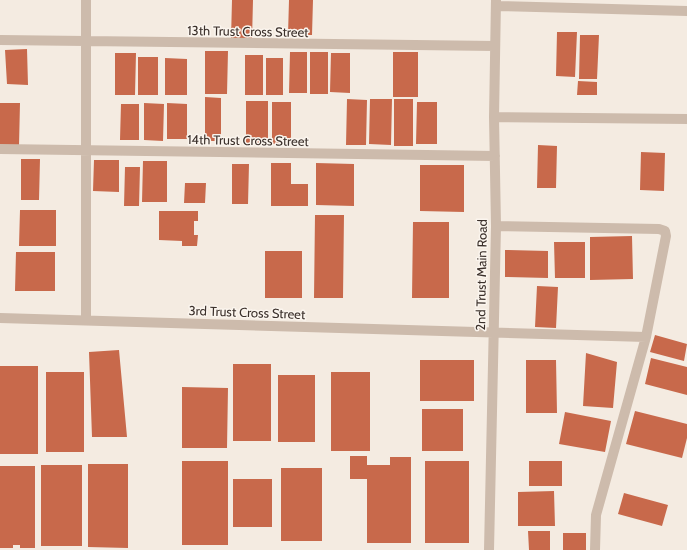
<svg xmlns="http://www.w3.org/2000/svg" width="687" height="550" viewBox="0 0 687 550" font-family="Cabin,sans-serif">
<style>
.building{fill:#c8694b}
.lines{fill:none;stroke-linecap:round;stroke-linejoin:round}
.street{stroke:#cdbbac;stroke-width:10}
.labels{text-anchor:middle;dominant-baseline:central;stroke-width:3;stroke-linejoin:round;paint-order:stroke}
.street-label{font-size:13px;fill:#3b302b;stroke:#fbf5ee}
</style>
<rect width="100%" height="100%" fill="#f4ebe1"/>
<!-- building -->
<path class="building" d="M 232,0 L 253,0 L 252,40 L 231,39 Z
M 289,0 L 313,0 L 312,35 L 288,35 Z
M 557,32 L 577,32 L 575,77 L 556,76 Z
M 580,35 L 599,35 L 597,79 L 579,79 Z
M 27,49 L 28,85 L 7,84 L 5,50 Z
M 205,51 L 228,51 L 227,94 L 205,94 Z
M 290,52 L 307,52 L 307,93 L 289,93 Z
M 310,52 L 328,52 L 328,94 L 310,94 Z
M 393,52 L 418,52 L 418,97 L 393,97 Z
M 115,53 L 136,53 L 135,95 L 115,95 Z
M 331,53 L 350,53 L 350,93 L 330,92 Z
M 245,55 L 263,55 L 263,95 L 245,95 Z
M 138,57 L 158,57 L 158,95 L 138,95 Z
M 165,58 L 187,59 L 187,95 L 165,95 Z
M 266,58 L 283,58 L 283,95 L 266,95 Z
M 578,81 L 597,82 L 597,95 L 577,95 Z
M 205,97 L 221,98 L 221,141 L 205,141 Z
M 347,99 L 367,100 L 366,145 L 346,145 Z
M 370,99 L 392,99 L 391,145 L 369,144 Z
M 394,99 L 413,99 L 413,146 L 394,146 Z
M 246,101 L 268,101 L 268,144 L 246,144 Z
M 272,102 L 291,102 L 291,144 L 272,144 Z
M 417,102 L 437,102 L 437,144 L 416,144 Z
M 0,103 L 20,103 L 19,146 L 0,146 Z
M 144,103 L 164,104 L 163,141 L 144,140 Z
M 167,103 L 187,104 L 187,139 L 167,139 Z
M 121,104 L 139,104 L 139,140 L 120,140 Z
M 538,145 L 557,146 L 556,188 L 537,188 Z
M 641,152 L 665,153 L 664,191 L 640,190 Z
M 21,159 L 40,159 L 39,200 L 21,200 Z
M 94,160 L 119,160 L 119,192 L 93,191 Z
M 143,161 L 167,161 L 167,202 L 142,202 Z
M 271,163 L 291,163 L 291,184 L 308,184 L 308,206 L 271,206 Z
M 316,163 L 354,164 L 354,206 L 316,205 Z
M 232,164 L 249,164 L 248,204 L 232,204 Z
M 420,165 L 464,165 L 464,212 L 420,211 Z
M 125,167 L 140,167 L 139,206 L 124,206 Z
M 185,183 L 206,183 L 205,203 L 184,203 Z
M 20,210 L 56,210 L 56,246 L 19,246 Z
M 159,211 L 198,211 L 198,221 L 194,221 L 194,235 L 198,235 L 197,246 L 182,246 L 182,241 L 159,240 Z
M 315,215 L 344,215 L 343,298 L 314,298 Z
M 413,222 L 449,222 L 449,298 L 412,298 Z
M 632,236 L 633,279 L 590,280 L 590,237 Z
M 554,242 L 585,242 L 585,278 L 555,278 Z
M 505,250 L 548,251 L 548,278 L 505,277 Z
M 265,251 L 302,251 L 302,298 L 265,298 Z
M 16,252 L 55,252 L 55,291 L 15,291 Z
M 537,286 L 558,287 L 556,328 L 535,327 Z
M 655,335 L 687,344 L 684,361 L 650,352 Z
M 119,350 L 127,437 L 92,437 L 89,352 Z
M 586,353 L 617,362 L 613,408 L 583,406 Z
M 651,358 L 687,367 L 687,395 L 645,384 Z
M 420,360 L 474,360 L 474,401 L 420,401 Z
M 526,360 L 556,360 L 557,413 L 526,413 Z
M 233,364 L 271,364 L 271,441 L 233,441 Z
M 0,366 L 38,366 L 38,454 L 0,454 Z
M 46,372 L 84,372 L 84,452 L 46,452 Z
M 331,372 L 370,372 L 370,451 L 331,451 Z
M 278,375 L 315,375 L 315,442 L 278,442 Z
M 182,387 L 228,388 L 227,448 L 182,448 Z
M 422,409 L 463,409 L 463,451 L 422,451 Z
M 635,411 L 687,424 L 687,438 L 682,458 L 626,444 Z
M 565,412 L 611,421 L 605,452 L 559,444 Z
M 350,456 L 367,456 L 367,465 L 390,465 L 390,457 L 411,457 L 411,543 L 367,543 L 367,479 L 350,479 Z
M 182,461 L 228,461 L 228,545 L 182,545 Z
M 425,461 L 469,461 L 469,543 L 425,543 Z
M 529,461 L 562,461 L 562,486 L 529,486 Z
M 88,464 L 128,464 L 128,548 L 88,547 Z
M 41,465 L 82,465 L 82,546 L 41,546 Z
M 0,466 L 35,466 L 35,548 L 20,548 L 20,545 L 13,545 L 13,548 L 0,548 Z
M 281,468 L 322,468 L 322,541 L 281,541 Z
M 233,479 L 272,479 L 272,527 L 233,527 Z
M 554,491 L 555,526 L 518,526 L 518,492 Z
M 624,493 L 668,505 L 662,526 L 618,514 Z
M 528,531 L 550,531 L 550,550 L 529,550 Z
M 563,533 L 586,533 L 586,550 L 563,550 Z"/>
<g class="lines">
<!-- street -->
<path class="street" d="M 86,0 L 86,319
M 496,6 L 687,11
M 0,40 L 495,46
M 494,117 L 687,119
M 0,149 L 495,156
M 496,226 L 659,229 L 665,231 L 666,236 L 646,337 L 596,515 L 595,550
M 0,318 L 646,337
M 489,550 L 496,226 L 494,117 L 496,0"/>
</g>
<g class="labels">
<!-- street labels -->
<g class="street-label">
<text transform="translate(248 31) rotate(1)">13th Trust Cross Street</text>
<text transform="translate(248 140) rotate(1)">14th Trust Cross Street</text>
<text transform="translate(481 275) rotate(-89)">2nd Trust Main Road</text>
<text transform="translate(247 312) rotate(2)">3rd Trust Cross Street</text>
</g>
</g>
</svg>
